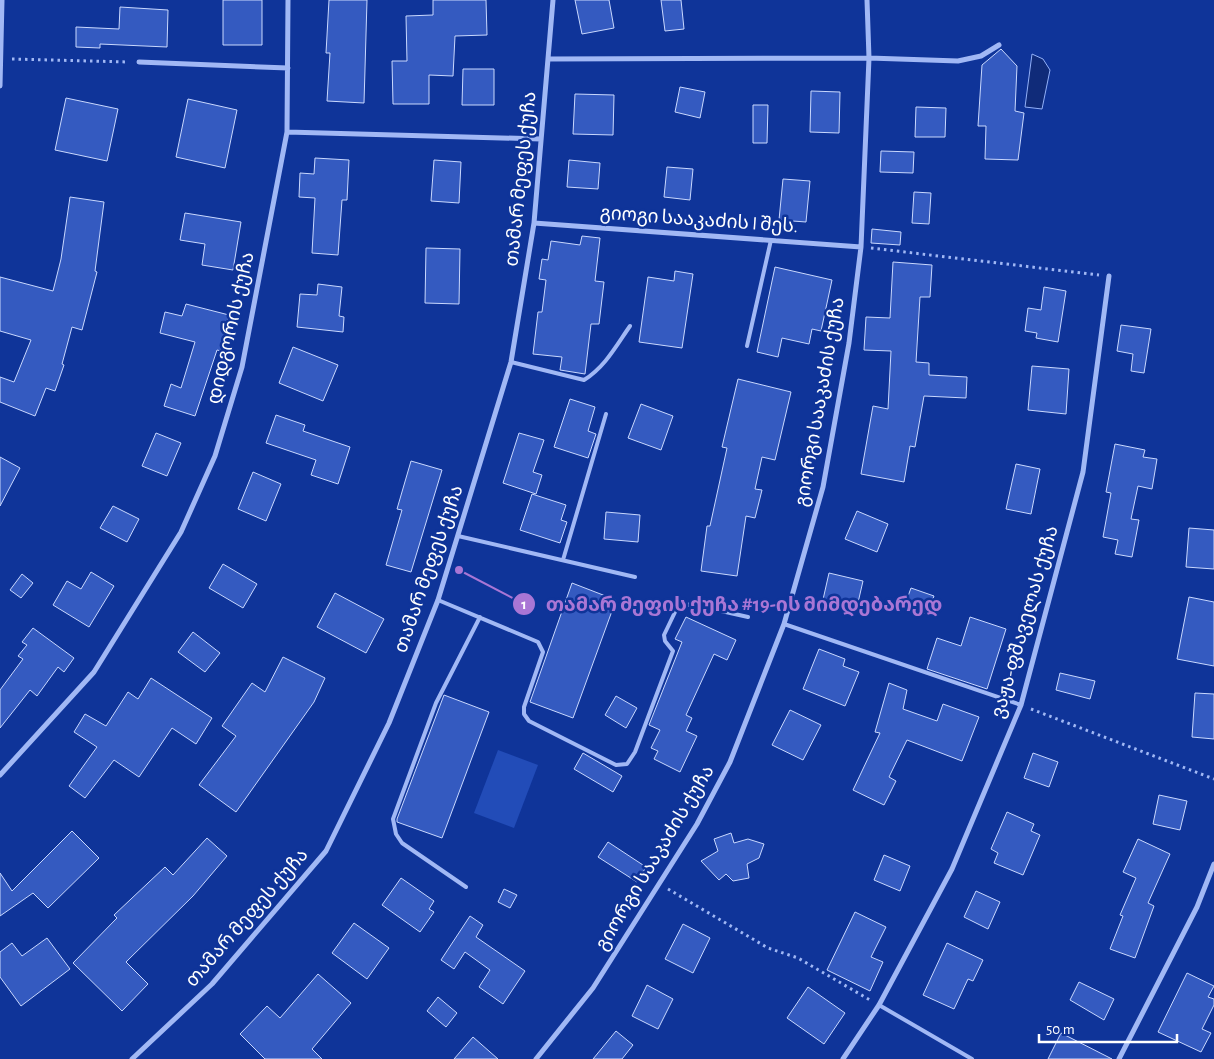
<svg xmlns="http://www.w3.org/2000/svg" width="1214" height="1059" viewBox="0 0 1214 1059" font-family="'Alegreya Sans','Noto Sans Georgian',sans-serif">
<style>
.green{fill:#224cb8}
.water{fill:#102b79;stroke:#92b0f8}
.building{fill:#345ac0;stroke:#c9d8fe}
.lines{fill:none;stroke-linecap:round;stroke-linejoin:round}
.path{stroke:#a1b8f5;stroke-width:3;stroke-dasharray:2.5 4;stroke-linecap:butt}
.service{stroke:#a1b8f5;stroke-width:4}
.minor{stroke:#a1b8f5;stroke-width:5}
.labels{text-anchor:middle;dominant-baseline:central;stroke-width:5;stroke-linejoin:round;paint-order:stroke}
.street-label{font-size:19px;fill:#fff;stroke:#0f3499}
.leader{fill:none;stroke:#a976d5;stroke-width:2}
.callout-dot{fill:#a976d5;stroke:#0f3499;stroke-width:2}
.mark-label{font-size:15px;text-anchor:middle;font-weight:bold;fill:#fff}
.callout-label{font-size:20px;text-anchor:middle;font-weight:bold;fill:#a976d5;stroke:#0f3499;stroke-width:5;stroke-linejoin:round;paint-order:stroke}
</style>
<rect width="100%" height="100%" fill="#0f3499"/>
<!-- green -->
<path class="green" d="M 498,750 L 538,765 L 514,828 L 474,813 Z"/>
<!-- water -->
<path class="water" d="M 1032,54 L 1043,59 L 1050,70 L 1042,109 L 1025,107 Z"/>
<!-- building -->
<path class="building" d="M 223,0 L 262,0 L 262,45 L 223,45 Z
M 329,0 L 367,0 L 364,103 L 327,101 L 330,53 L 326,53 Z
M 433,0 L 486,0 L 487,35 L 455,36 L 453,76 L 429,75 L 429,104 L 393,104 L 392,61 L 407,61 L 406,16 L 433,15 Z
M 575,0 L 609,0 L 614,28 L 582,34 Z
M 661,0 L 681,0 L 684,29 L 665,31 Z
M 120,7 L 168,10 L 167,47 L 100,44 L 100,48 L 76,47 L 76,27 L 119,29 Z
M 1001,49 L 1017,66 L 1015,111 L 1024,113 L 1018,160 L 985,159 L 986,126 L 978,126 L 982,65 Z
M 463,69 L 494,69 L 494,105 L 462,105 Z
M 680,87 L 705,92 L 700,118 L 675,112 Z
M 811,91 L 840,92 L 839,133 L 810,132 Z
M 575,94 L 614,95 L 613,135 L 573,134 Z
M 66,98 L 118,109 L 107,161 L 55,150 Z
M 188,99 L 237,110 L 225,168 L 176,157 Z
M 753,105 L 768,105 L 767,143 L 753,143 Z
M 916,107 L 946,108 L 945,137 L 915,137 Z
M 881,151 L 914,152 L 913,173 L 880,172 Z
M 315,158 L 349,160 L 347,200 L 342,200 L 338,255 L 312,253 L 315,198 L 299,197 L 300,173 L 314,174 Z
M 434,160 L 461,162 L 459,203 L 431,201 Z
M 569,160 L 600,163 L 598,189 L 567,187 Z
M 667,167 L 693,169 L 690,200 L 664,197 Z
M 783,179 L 810,181 L 806,222 L 779,220 Z
M 914,192 L 931,193 L 929,224 L 912,223 Z
M 70,197 L 104,202 L 95,271 L 97,272 L 82,330 L 72,327 L 62,364 L 64,365 L 55,391 L 46,388 L 35,416 L 0,402 L 0,377 L 14,382 L 31,340 L 0,331 L 0,277 L 53,291 L 61,259 Z
M 185,213 L 241,222 L 233,270 L 202,265 L 205,244 L 180,240 Z
M 872,229 L 901,232 L 900,245 L 871,243 Z
M 582,236 L 600,238 L 595,281 L 604,282 L 599,324 L 591,324 L 585,374 L 560,370 L 562,357 L 533,354 L 538,312 L 542,312 L 546,280 L 539,279 L 542,259 L 548,260 L 551,241 L 580,245 Z
M 426,248 L 460,249 L 459,304 L 425,303 Z
M 893,262 L 932,265 L 930,297 L 920,297 L 916,362 L 929,363 L 929,375 L 967,377 L 966,398 L 924,396 L 915,447 L 910,446 L 904,482 L 861,474 L 873,406 L 888,409 L 891,351 L 864,350 L 866,317 L 890,318 Z
M 775,267 L 832,280 L 821,331 L 812,329 L 809,344 L 782,338 L 778,357 L 757,352 Z
M 675,271 L 693,274 L 682,348 L 639,342 L 648,277 L 674,281 Z
M 318,284 L 342,287 L 339,316 L 344,317 L 343,332 L 297,327 L 300,294 L 317,295 Z
M 1044,287 L 1066,291 L 1058,342 L 1036,338 L 1037,333 L 1025,331 L 1028,308 L 1041,310 Z
M 186,304 L 229,315 L 221,351 L 217,350 L 195,416 L 164,406 L 171,384 L 181,388 L 195,342 L 160,333 L 165,312 L 182,316 Z
M 1121,325 L 1151,329 L 1144,373 L 1131,371 L 1133,354 L 1117,351 Z
M 293,347 L 338,365 L 323,401 L 279,383 Z
M 1032,366 L 1069,369 L 1066,414 L 1028,410 Z
M 738,379 L 791,392 L 775,460 L 762,457 L 755,489 L 762,490 L 755,518 L 746,516 L 737,576 L 701,571 L 707,526 L 710,526 L 727,448 L 722,447 Z
M 570,399 L 595,407 L 588,431 L 596,434 L 588,458 L 554,447 Z
M 641,404 L 673,416 L 661,450 L 628,438 Z
M 276,415 L 305,425 L 303,431 L 350,447 L 338,484 L 311,475 L 316,460 L 266,443 Z
M 156,433 L 181,443 L 167,476 L 142,466 Z
M 519,433 L 544,440 L 533,472 L 542,475 L 536,494 L 503,483 Z
M 1115,444 L 1145,450 L 1143,457 L 1157,459 L 1152,489 L 1138,486 L 1131,519 L 1139,520 L 1132,557 L 1115,554 L 1118,540 L 1103,537 L 1111,493 L 1106,492 Z
M 0,457 L 20,468 L 0,506 Z
M 411,461 L 442,470 L 411,572 L 386,565 L 402,510 L 397,509 Z
M 1016,464 L 1040,469 L 1031,514 L 1006,509 Z
M 253,472 L 281,484 L 266,521 L 238,509 Z
M 532,494 L 566,505 L 561,520 L 567,522 L 560,543 L 520,530 Z
M 113,506 L 139,519 L 127,542 L 100,528 Z
M 857,511 L 888,524 L 877,552 L 845,539 Z
M 606,512 L 640,515 L 638,542 L 604,539 Z
M 1189,528 L 1214,530 L 1214,569 L 1186,567 Z
M 223,564 L 257,584 L 243,608 L 209,588 Z
M 91,572 L 114,586 L 89,627 L 53,605 L 67,581 L 81,589 Z
M 829,573 L 863,581 L 857,607 L 841,603 L 839,608 L 822,604 Z
M 22,574 L 33,583 L 21,598 L 10,590 Z
M 572,583 L 616,600 L 573,718 L 530,702 Z
M 911,588 L 934,596 L 927,614 L 904,607 Z
M 335,593 L 384,619 L 366,653 L 317,627 Z
M 1189,597 L 1214,602 L 1214,666 L 1177,659 Z
M 686,617 L 736,640 L 727,660 L 714,654 L 686,715 L 692,718 L 686,731 L 697,736 L 680,772 L 654,759 L 658,751 L 651,748 L 660,730 L 649,725 L 682,642 L 675,639 Z
M 970,617 L 1006,629 L 987,689 L 927,669 L 937,638 L 961,646 Z
M 33,628 L 74,658 L 64,672 L 58,667 L 37,696 L 30,690 L 0,728 L 0,690 L 23,659 L 18,656 L 27,645 L 22,642 Z
M 193,632 L 220,653 L 205,672 L 178,652 Z
M 819,649 L 845,659 L 843,666 L 859,672 L 845,706 L 803,689 Z
M 283,657 L 325,678 L 314,702 L 236,812 L 199,785 L 236,736 L 222,726 L 252,683 L 265,692 Z
M 1060,673 L 1095,681 L 1090,699 L 1056,690 Z
M 151,678 L 212,718 L 196,744 L 172,728 L 139,777 L 114,760 L 85,798 L 69,786 L 97,747 L 74,732 L 85,714 L 106,726 L 128,692 L 138,699 Z
M 889,683 L 907,690 L 903,709 L 937,721 L 943,704 L 979,717 L 962,761 L 907,740 L 889,777 L 896,781 L 884,805 L 853,790 L 880,733 L 875,732 Z
M 1195,693 L 1214,694 L 1214,739 L 1192,737 Z
M 444,695 L 489,712 L 442,838 L 397,822 L 397,819 Z
M 616,696 L 637,708 L 626,728 L 605,715 Z
M 790,710 L 821,725 L 803,760 L 772,745 Z
M 583,753 L 622,776 L 613,792 L 574,769 Z
M 1033,753 L 1058,762 L 1049,787 L 1024,778 Z
M 1159,795 L 1187,801 L 1180,830 L 1153,824 Z
M 1007,812 L 1034,824 L 1031,831 L 1040,835 L 1023,875 L 994,863 L 998,853 L 991,849 Z
M 72,831 L 99,858 L 48,908 L 33,893 L 0,916 L 0,873 L 12,891 Z
M 731,833 L 734,843 L 748,839 L 764,844 L 759,858 L 747,864 L 749,878 L 733,881 L 726,874 L 719,880 L 701,861 L 718,851 L 714,839 Z
M 207,838 L 227,856 L 193,896 L 126,962 L 148,984 L 122,1011 L 73,963 L 117,918 L 114,915 L 165,867 L 173,875 Z
M 1138,839 L 1170,854 L 1148,903 L 1154,906 L 1135,958 L 1110,949 L 1123,916 L 1120,915 L 1136,878 L 1123,872 Z
M 608,842 L 646,867 L 637,882 L 598,857 Z
M 884,855 L 910,866 L 900,891 L 874,880 Z
M 401,878 L 434,901 L 429,909 L 434,912 L 420,932 L 382,905 Z
M 504,889 L 517,895 L 510,908 L 498,902 Z
M 976,891 L 1000,902 L 988,929 L 964,917 Z
M 855,912 L 886,927 L 871,957 L 883,962 L 870,991 L 827,970 Z
M 470,916 L 483,925 L 476,937 L 525,971 L 503,1004 L 479,987 L 490,970 L 465,952 L 454,969 L 441,960 Z
M 354,923 L 389,948 L 367,979 L 332,953 Z
M 683,924 L 710,938 L 693,973 L 665,959 Z
M 47,938 L 70,969 L 21,1006 L 0,977 L 0,952 L 12,943 L 22,956 Z
M 947,943 L 983,960 L 973,981 L 968,979 L 954,1009 L 923,995 Z
M 1187,973 L 1214,986 L 1208,997 L 1214,999 L 1214,1005 L 1202,1029 L 1211,1033 L 1201,1052 L 1158,1032 Z
M 318,974 L 351,1003 L 312,1049 L 322,1059 L 265,1059 L 240,1034 L 267,1006 L 280,1018 Z
M 1079,982 L 1114,999 L 1104,1020 L 1070,1000 Z
M 647,985 L 673,999 L 658,1029 L 632,1016 Z
M 808,987 L 845,1013 L 824,1044 L 787,1018 Z
M 438,997 L 457,1013 L 446,1027 L 427,1011 Z
M 616,1031 L 633,1045 L 622,1059 L 593,1059 Z
M 1061,1033 L 1112,1059 L 1048,1059 Z
M 473,1037 L 498,1059 L 454,1059 Z"/>
<g class="lines">
<!-- path -->
<path class="path" d="M 12,59 L 128,62
M 871,248 L 1099,275
M 1031,709 L 1214,779
M 668,889 L 768,948 L 798,958 L 870,1000"/>
<!-- service -->
<path class="service" d="M 747,346 L 771,240
M 511,362 L 584,380 C 605,367 616,346 630,326
M 458,536 L 635,577
M 563,560 L 606,414
M 438,600 L 538,642 L 543,652 L 524,707 L 524,714 L 529,721 L 616,765 L 627,764 L 635,752 L 673,651 L 665,641 L 664,635 L 676,610 L 690,604 L 748,617
M 784,624 L 1021,705
M 466,887 L 402,843 L 396,834 L 393,819 L 436,703 L 480,617
M 879,1005 L 972,1059"/>
<!-- minor -->
<path class="minor" d="M 867,0 L 869,58 L 958,61 L 981,56 L 999,45
M 139,62 L 288,68
M 0,86 L 2,0
M 287,132 L 541,139
M 534,223 L 861,247
M 0,775 L 94,672 L 181,532 L 215,456 L 242,367 L 287,132 L 288,0
M 132,1059 L 212,984 L 326,851 L 389,723 L 438,600 L 511,362 L 534,223 L 553,0
M 536,1059 L 593,988 L 697,824 L 730,762 L 784,624 L 823,487 L 849,343 L 861,247 L 869,58 L 549,59
M 843,1059 L 879,1005 L 952,869 L 1021,705 L 1083,472 L 1109,276
M 1119,1059 L 1197,907 L 1214,864"/>
</g>
<g class="labels">
<!-- street labels -->
<g class="street-label">
<text transform="translate(521 179) rotate(-84)">თამარ მეფეს ქუჩა</text>
<text transform="translate(699 220) rotate(4)">გიოგი სააკაძის I შეს.</text>
<text transform="translate(231 328) rotate(-77)">დიდგორის ქუჩა</text>
<text transform="translate(820 402) rotate(-80)">გიორგი სააკაძის ქუჩა</text>
<text transform="translate(429 569) rotate(-71)">თამარ მეფეს ქუჩა</text>
<text transform="translate(1025 622) rotate(-74)">ვაჟა-ფშაველას ქუჩა</text>
<text transform="translate(655 858) rotate(-59)">გიორგი სააკაძის ქუჩა</text>
<text transform="translate(247 918) rotate(-49)">თამარ მეფეს ქუჩა</text>
</g>
</g>
<!-- callouts -->
<path class="leader" d="M459 570L524 604"/>
<g class="callout-dot">
<circle cx="459" cy="570" r="5"/>
<circle cx="524" cy="604" r="12"/>
</g>
<g class="mark-label">
<text x="524" y="609">1</text>
</g>
<g class="callout-label">
<text x="744" y="611">თამარ მეფის ქუჩა #19-ის მიმდებარედ</text>
</g>
<!-- scale -->
<path d="M1039 1034v8h138v-8" fill="none" stroke="#ffffff" stroke-width="2.5"/>
<text x="1046" y="1034" font-size="15" fill="#ffffff" stroke="#0f3499" stroke-width="4" paint-order="stroke">50 m</text>
</svg>
